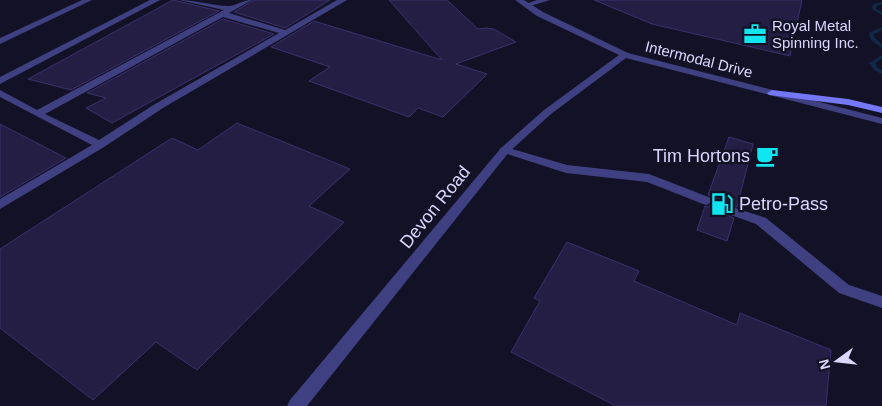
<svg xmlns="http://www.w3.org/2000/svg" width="882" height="406" viewBox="0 0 882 406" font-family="Helvetica,sans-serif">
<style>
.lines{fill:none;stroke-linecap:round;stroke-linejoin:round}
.stream{fill:#112948;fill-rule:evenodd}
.building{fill:#241e45;stroke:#3a316f}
.lane{fill:#3e4081;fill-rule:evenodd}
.street{fill:#3e4081;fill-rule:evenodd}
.secondary{fill:#7478f7;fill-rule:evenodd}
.labels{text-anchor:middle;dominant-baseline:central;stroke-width:5;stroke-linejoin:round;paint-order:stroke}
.far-poi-label{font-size:15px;fill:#d9d7fd;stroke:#131125;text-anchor:start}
.far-street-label{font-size:15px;fill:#d9d7fd;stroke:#131125}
.poi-label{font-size:18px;fill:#d9d7fd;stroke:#131125;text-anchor:end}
.street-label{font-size:18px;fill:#d9d7fd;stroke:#131125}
</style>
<rect width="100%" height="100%" fill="#131125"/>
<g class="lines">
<!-- stream -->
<path class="stream" d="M 882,2 L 882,4 L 877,6 L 876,9 L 882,12 L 882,15 L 872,9 L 873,4 Z
M 882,27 L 882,30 L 874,34 L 875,38 L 882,44 L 882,48 L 871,40 L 869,33 Z
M 880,56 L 882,56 L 882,59 L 875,63 L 878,68 L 882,70 L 882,74 L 874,70 L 869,63 Z"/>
</g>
<!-- building -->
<path class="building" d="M 173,0 L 219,11 L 71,90 L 28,79 Z
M 254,0 L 330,0 L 285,28 L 234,12 Z
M 389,0 L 447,0 L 478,29 L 486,28 L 494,29 L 516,42 L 456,64 L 487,74 L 443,117 L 418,108 L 409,117 L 309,81 L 330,67 L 271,47 L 314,21 L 442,60 Z
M 594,0 L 802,0 L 790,56 L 652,24 Z
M 223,19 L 274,34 L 112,123 L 86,108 L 106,98 L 87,93 Z
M 237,123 L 350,169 L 309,206 L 344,222 L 197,370 L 156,342 L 93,400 L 0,328 L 0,249 L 172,138 L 198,150 Z
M 0,124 L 66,158 L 0,197 Z
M 729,137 L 753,144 L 737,207 L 731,207 L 727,211 L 729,216 L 734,218 L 727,241 L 697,230 L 705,206 L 708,207 L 715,201 L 713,197 L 708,195 Z
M 567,242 L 639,271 L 634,281 L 737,325 L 740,313 L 831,350 L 826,406 L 616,406 L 511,352 L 540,301 L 534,298 Z"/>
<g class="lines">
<!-- lane -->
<path class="lane" d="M 82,0 L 92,0 L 0,44 L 0,38 Z
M 150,0 L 160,0 L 0,84 L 0,77 Z
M 179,0 C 196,0 213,6 229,6 C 236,6 242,0 252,0 L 229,13 L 285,30 L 337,0 L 347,0 L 163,108 L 104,147 L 0,209 L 0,199 L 92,145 L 0,97 L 0,90 L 37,110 L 224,10 ZM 223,17 L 279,33 L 155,104 L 99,140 L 45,114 Z
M 537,0 L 550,0 L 527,7 L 523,5 Z
M 505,147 L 567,165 L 649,174 L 711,198 L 713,201 L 707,205 L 703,204 L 647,182 L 566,173 L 501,152 L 499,150 L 501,148 Z
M 735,208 L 766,218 L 849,285 L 882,296 L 882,308 L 839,293 L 756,224 L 731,215 L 729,212 L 731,209 Z"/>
<!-- street -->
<path class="street" d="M 515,0 L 524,0 L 543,12 L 628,53 L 882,118 L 882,124 L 626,58 L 551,114 L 509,152 L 307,406 L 287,406 L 290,400 L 501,148 L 544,110 L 619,55 L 537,16 Z"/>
<!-- secondary -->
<path class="secondary" d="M 772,90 L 848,99 L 882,107 L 882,113 L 848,105 L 769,95 L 767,93 Z"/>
</g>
<!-- icons -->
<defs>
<symbol id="office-bare" viewBox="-9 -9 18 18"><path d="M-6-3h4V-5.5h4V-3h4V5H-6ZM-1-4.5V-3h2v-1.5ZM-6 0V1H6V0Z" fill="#0fe6f0" stroke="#131125" stroke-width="2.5" paint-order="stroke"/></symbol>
<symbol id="cafe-bare" viewBox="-9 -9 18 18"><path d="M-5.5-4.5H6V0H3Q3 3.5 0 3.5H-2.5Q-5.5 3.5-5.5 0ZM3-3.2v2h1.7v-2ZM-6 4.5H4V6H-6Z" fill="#0fe6f0" stroke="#131125" stroke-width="2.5" paint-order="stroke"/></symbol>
<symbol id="fuel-bare" viewBox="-9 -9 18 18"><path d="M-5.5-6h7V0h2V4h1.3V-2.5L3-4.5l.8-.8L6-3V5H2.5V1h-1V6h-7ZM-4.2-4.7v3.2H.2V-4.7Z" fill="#0fe6f0" stroke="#131125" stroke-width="2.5" paint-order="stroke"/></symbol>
</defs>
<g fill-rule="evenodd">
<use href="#office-bare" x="739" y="18" width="32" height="32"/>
<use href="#cafe-bare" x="751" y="140" width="32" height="32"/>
<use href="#fuel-bare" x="706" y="188" width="32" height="32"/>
</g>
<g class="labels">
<!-- far-poi labels -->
<g class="far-poi-label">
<text x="772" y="25">Royal Metal<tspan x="772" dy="17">Spinning Inc.</tspan></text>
</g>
<!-- far-street labels -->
<g class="far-street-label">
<text transform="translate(699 59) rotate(14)">Intermodal Drive</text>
</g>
<!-- poi labels -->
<g class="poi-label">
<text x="750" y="156">Tim Hortons</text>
<text x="739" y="204" text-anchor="start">Petro-Pass</text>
</g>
<!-- street labels -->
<g class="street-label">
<text transform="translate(435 207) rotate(-51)">Devon Road</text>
</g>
</g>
<!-- north arrow -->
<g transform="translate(837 361) rotate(255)" stroke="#131125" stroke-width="4" paint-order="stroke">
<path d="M0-4L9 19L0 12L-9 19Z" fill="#d9d7fd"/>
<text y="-8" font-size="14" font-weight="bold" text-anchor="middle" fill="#d9d7fd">N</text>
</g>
</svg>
